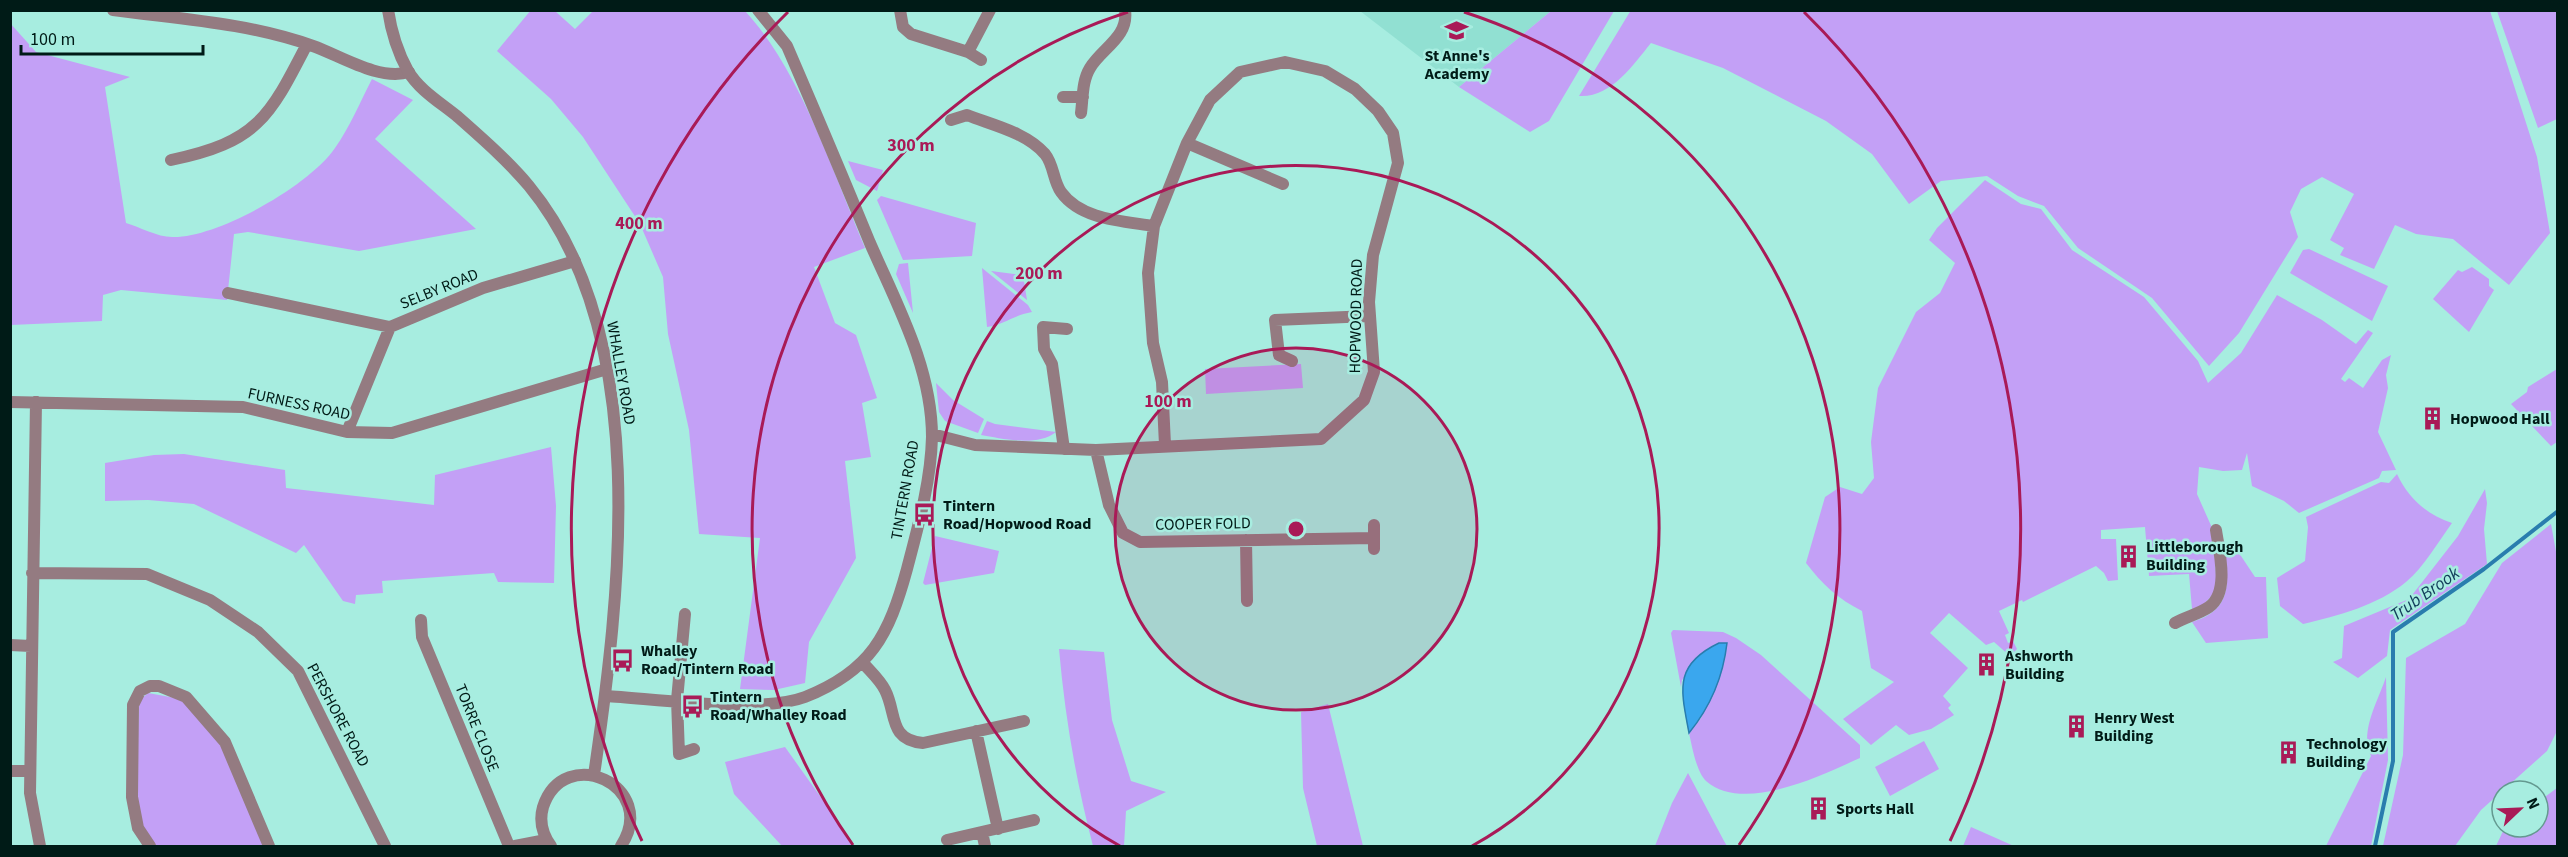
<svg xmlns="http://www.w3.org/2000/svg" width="2568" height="857" viewBox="0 0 2568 857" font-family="'Source Sans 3',sans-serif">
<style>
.built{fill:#91e0d2}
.green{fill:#c3a0f6}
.water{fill:#3aa7ee;stroke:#297dae;stroke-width:1.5}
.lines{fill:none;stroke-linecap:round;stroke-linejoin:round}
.stream{stroke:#297dae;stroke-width:4}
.minor{stroke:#947b81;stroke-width:12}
.tertiary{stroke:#947b81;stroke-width:12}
.ring{fill:none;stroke:#a91a57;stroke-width:3}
.labels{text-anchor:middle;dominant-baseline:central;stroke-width:5;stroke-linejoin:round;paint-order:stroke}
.poi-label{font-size:16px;font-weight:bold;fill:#001b17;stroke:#a7ede0;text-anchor:start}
.street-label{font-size:16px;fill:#001b17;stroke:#a7ede0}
.water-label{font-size:18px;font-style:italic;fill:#123d5a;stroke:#a7ede0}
.centre{fill:#a91a57;stroke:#a7ede0;stroke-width:3}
.ring-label{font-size:18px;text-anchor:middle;font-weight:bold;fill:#a91a57;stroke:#a7ede0;stroke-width:5;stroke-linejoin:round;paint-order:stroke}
</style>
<rect width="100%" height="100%" fill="#a7ede0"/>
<!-- built -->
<path class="built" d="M 1360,11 L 1551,11 L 1459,87 Z"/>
<!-- green -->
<path class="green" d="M 531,10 L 555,11 L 575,29 L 593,11 L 745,11 C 800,70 833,172 865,248 L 814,267 L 835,323 L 856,335 L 877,398 L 862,403 L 871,457 L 845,461 L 856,558 L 809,642 L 805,683 L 774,690 L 740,689 L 760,538 L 699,534 L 689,430 L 668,334 L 663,277 L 640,224 L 583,137 L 551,99 L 497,51 Z
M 1631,10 L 2490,11 L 2537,157 L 2550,233 L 2509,285 L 2453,239 L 2416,234 L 2395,225 L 2374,269 L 2340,255 L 2344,248 L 2330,240 L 2354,194 L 2322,177 L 2301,189 L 2290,212 L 2298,237 L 2239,333 L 2209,366 L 2152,298 L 2078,248 L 2044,206 L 2018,196 L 1987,176 L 1941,181 L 1909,204 L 1872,154 L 1826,121 L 1723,68 L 1651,43 C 1633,65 1611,98 1579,96 Z
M 1551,11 L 1614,11 L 1549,121 L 1530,132 L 1459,87 Z
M 2497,11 L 2557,11 L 2557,119 L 2538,128 Z
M 10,23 L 36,52 L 130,77 L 105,87 L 126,223 C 140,227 159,238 174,237 C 219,237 310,185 335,148 C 350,127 360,102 372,79 L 413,100 L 375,139 L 476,229 L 359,251 L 248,232 L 234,234 L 227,300 L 121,290 L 103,295 L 102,321 L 11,325 Z
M 848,161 L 883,170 L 877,191 L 856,180 Z
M 1985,180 L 2021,204 L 2041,209 L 2072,250 L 2144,297 L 2198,361 L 2208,383 L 2241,353 L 2277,295 L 2322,320 L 2356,344 L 2368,330 L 2373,333 L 2341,379 L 2345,382 L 2349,378 L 2363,388 L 2382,360 L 2391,355 L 2386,375 L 2388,388 L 2378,432 L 2396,470 L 2382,471 L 2379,478 L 2299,513 L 2284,501 L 2252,486 L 2247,453 L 2242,470 L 2223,471 L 2199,467 L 2197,494 L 2213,530 L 2217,590 L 2203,605 L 2192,609 L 2189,574 L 2149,576 L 2145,527 L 2101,530 L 2101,539 L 2116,539 L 2118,580 L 2108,581 L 2104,573 L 2096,566 L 2023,602 L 2022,600 L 1999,611 L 2009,633 L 2005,635 L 2008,643 L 2013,641 L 2017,649 L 2010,656 L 1994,642 L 1986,645 L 1949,613 L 1930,633 L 1968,668 L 1943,696 L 1951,705 L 1948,708 L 1954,715 L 1931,729 L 1909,735 L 1896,725 L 1871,745 L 1843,719 L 1894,682 L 1871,668 L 1862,611 C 1838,599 1822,584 1806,563 L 1825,497 L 1840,487 L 1862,494 L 1874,478 L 1871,442 L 1878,388 L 1916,312 L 1940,293 L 1955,263 L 1929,240 L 1937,228 Z
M 881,196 L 976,223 L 972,256 L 903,260 L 877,200 Z
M 2309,249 L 2388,286 L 2372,321 L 2290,273 L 2303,250 Z
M 908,263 L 913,313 L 896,274 L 899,264 Z
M 2472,267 L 2489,279 L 2489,286 L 2494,290 L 2469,332 L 2433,299 L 2458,270 L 2462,272 Z
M 982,268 L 1028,305 L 1032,312 C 1014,315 1005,324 987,327 Z
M 991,271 L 1023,275 L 1027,300 Z
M 1301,364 L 1303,388 L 1206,394 L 1205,369 Z
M 2557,369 L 2557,442 L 2551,446 L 2511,404 L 2527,392 L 2528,387 Z
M 936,383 L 953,400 L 984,419 L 978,433 L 945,421 L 939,412 Z
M 987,421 L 995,424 L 1056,432 C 1037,447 1004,439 981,435 Z
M 551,447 L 556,506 L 554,583 L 498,582 L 494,573 L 382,581 L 383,593 L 356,595 L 355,604 L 343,601 L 304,545 L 296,553 L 194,504 L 148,500 L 105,501 L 105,463 L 154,455 L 184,454 L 285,470 L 286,488 L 434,505 L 435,475 Z
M 2397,474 C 2409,499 2426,514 2452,523 C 2438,542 2424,567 2406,582 C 2378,605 2338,616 2303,624 L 2280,606 L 2277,578 L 2305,561 L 2308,527 L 2306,517 L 2381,482 L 2389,483 Z
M 2485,489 L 2487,503 L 2484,529 L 2487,564 L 2390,630 L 2387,656 L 2358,678 L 2333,662 L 2342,658 L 2344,626 L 2409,599 L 2458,536 Z
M 2551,524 L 2558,563 L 2558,729 L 2547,751 L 2481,810 L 2455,846 L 2383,846 L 2403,755 L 2406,658 L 2465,624 L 2502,563 Z
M 935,536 L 999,551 L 994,573 L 925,585 L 923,583 Z
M 2224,541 L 2241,556 L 2255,577 L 2266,577 L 2268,638 L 2206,643 L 2192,622 C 2236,609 2227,579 2224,541 Z
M 1673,630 L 1723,632 L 1736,638 L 1761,655 L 1860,745 L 1860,758 C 1822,775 1744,814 1706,781 C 1696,771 1692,746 1689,733 L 1701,718 L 1727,644 L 1719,643 L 1682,680 L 1681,687 L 1671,633 Z
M 1059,649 L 1104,652 L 1112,720 L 1131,781 L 1166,792 L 1126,811 L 1124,846 L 1093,846 C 1076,781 1065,717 1059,649 Z
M 2386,677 L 2388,760 L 2371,846 L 2326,846 L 2371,756 C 2359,733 2378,701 2386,677 Z
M 148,693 L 181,699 L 224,745 L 265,846 L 150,846 L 138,828 L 136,786 L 139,701 Z
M 1328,704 L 1363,846 L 1317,846 L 1303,788 L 1301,712 Z
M 1924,741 L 1939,769 L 1890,796 L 1875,767 Z
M 785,747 L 842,827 L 852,846 L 782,846 L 734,794 L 725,762 Z
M 1688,773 L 1724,841 L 1727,846 L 1655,846 L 1672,803 Z
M 2557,788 L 2557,846 L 2496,846 L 2505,827 L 2538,827 L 2538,802 Z
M 1971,827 L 2014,846 L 1963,846 Z"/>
<!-- water -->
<path class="water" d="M 1719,643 L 1727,643 C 1723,678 1711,706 1689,733 C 1681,690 1673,665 1719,643 Z"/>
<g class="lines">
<!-- stream -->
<path class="stream" d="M 2375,846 L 2393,761 L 2393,632 L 2484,569 L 2558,511"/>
<!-- minor -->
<path class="minor" d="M 113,10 C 180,19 249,23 313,46 C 341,56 379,81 409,72
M 900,10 L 903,27 L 911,34 L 968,52 L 990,10
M 968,52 L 981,60
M 1063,97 L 1083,97
M 1081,113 C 1083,98 1082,81 1090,68 C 1102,48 1129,37 1125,10
M 951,120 L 967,115 C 992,125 1026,132 1045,154 C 1054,165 1053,181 1061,192 C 1081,220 1123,221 1154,226
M 1187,143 L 1283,184
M 171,160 C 257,142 269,118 307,44
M 228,293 L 390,327
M 1292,361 L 1279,355 L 1275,320 L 1370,316
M 10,402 L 243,407 L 347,432 L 392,433 L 607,369
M 36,402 L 30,793 L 40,846
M 347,432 L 390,327 L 483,288 L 575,261
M 932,434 L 975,445 L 1096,450 L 1321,439 L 1364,400 L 1374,372 L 1369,302 L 1373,255 L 1398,163 L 1393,133 L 1378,111 L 1355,89 L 1325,71 L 1285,62 L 1240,72 L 1210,100 L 1187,143 L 1154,226 L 1148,273 L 1153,343 L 1162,382 L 1165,445
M 1064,449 L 1052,364 L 1044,349 L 1043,327 L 1067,329
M 1096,450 L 1109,505 L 1123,533 L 1140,542 L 1374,538
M 1374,525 L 1374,549
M 1246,540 L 1247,601
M 32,573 L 147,574 L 210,600 L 258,632 L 298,671 L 385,846
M 685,614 L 677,700 L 679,754 L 694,749
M 421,620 L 422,637 L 509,846
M 2175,623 C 2185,617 2199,614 2209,607 C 2230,592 2219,551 2216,530
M 10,645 L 31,646
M 864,664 C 871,672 880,680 885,690 C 897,713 888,740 923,743 L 1024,721
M 606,696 C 656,699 760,714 805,697 C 871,671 889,635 907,569 C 918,527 931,481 932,437 C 932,368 897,305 870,243 C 843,177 815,111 787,46 L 758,10
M 976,731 L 998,829
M 10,771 L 30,771
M 982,832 L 985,846
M 947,840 L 1034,820
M 150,846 L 138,828 L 132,797 L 133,705 L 140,691 L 150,686 L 159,686 L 186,697 L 225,742 L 269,846"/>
<!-- tertiary -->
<path class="tertiary" d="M 388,10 C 391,30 398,53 408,71 C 419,90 441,103 458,117 C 483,139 508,161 529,186 C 653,337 620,596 594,775
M 515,846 L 546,840
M 551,846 C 543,835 539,821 543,807 C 564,742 660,786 621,846"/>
</g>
<!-- distance rings -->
<circle cx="1296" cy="529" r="181" fill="#a91a57" fill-opacity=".12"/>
<g class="ring">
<circle cx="1296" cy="529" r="181"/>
<path d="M1120 846A363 363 0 1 1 1472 846"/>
<path d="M853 845A544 544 0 0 1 1128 12M1464 12A544 544 0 0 1 1739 845"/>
<path d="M642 841A725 725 0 0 1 788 12M1804 12A725 725 0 0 1 1950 841"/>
</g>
<!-- icons -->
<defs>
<symbol id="school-bare" viewBox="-9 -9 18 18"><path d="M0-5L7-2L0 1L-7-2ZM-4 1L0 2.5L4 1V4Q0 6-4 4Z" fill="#a91a57" stroke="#a7ede0" stroke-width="2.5" paint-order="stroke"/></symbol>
<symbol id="building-bare" viewBox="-9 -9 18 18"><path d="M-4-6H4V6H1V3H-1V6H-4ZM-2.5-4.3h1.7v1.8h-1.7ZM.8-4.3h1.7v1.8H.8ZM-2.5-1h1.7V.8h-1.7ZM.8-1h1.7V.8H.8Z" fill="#a91a57" stroke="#a7ede0" stroke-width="2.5" paint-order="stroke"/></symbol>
<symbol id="bus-bare" viewBox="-9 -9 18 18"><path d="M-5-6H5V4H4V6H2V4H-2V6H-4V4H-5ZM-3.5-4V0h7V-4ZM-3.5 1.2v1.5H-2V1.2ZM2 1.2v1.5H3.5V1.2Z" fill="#a91a57" stroke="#a7ede0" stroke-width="2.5" paint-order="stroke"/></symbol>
</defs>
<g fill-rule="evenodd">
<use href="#school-bare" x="1440" y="14" width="33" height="33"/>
<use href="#building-bare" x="2416" y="402" width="33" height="33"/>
<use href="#bus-bare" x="908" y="498" width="33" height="33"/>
<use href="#building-bare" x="2112" y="540" width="33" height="33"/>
<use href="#bus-bare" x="606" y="644" width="33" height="33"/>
<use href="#building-bare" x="1970" y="648" width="33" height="33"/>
<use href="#bus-bare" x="676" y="690" width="33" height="33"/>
<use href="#building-bare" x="2060" y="710" width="33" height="33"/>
<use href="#building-bare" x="2272" y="736" width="33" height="33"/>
<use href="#building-bare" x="1802" y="792" width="33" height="33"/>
</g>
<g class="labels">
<!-- poi labels -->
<g class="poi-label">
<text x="1457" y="56" text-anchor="middle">St Anne's<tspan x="1457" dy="18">Academy</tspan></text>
<text x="2450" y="419">Hopwood Hall</text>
<text x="943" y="506">Tintern<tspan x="943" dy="18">Road/Hopwood Road</tspan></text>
<text x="2146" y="547">Littleborough<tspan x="2146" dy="18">Building</tspan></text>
<text x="641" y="651">Whalley<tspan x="641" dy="18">Road/Tintern Road</tspan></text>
<text x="2005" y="656">Ashworth<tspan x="2005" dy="18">Building</tspan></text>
<text x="710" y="697">Tintern<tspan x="710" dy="18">Road/Whalley Road</tspan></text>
<text x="2094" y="718">Henry West<tspan x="2094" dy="18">Building</tspan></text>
<text x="2306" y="744">Technology<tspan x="2306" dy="18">Building</tspan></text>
<text x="1836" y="809">Sports Hall</text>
</g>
<!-- street labels -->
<g class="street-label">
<text transform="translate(439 289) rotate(-22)">SELBY ROAD</text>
<text transform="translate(1356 316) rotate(-89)">HOPWOOD ROAD</text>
<text transform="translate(621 373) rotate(80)">WHALLEY ROAD</text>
<text transform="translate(299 404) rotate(12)">FURNESS ROAD</text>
<text transform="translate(905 490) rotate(-80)">TINTERN ROAD</text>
<text transform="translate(1203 524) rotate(-1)">COOPER FOLD</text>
<text transform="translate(338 715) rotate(62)">PERSHORE ROAD</text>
<text transform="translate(477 728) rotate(68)">TORRE CLOSE</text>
</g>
<!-- water labels -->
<g class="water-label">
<text transform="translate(2425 594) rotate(-35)">Trub Brook</text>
</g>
</g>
<circle cx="1296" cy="529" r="9" class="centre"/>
<g class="ring-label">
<text x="911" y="151">300 m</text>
<text x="639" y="229">400 m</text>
<text x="1039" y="279">200 m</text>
<text x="1168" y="407">100 m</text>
</g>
<!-- border -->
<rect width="2568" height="857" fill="none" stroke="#001b17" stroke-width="24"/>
<!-- north arrow -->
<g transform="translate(2520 809) rotate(67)"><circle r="28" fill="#a7ede0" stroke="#649990" stroke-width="1.5"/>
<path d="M0-4.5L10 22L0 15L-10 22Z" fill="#a91a57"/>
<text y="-9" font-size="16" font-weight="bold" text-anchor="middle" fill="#001b17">N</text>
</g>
<!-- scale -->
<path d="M21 45v9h182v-9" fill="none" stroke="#001b17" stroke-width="3"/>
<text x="30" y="45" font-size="18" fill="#001b17" stroke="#a7ede0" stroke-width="4.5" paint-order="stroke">100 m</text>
</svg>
